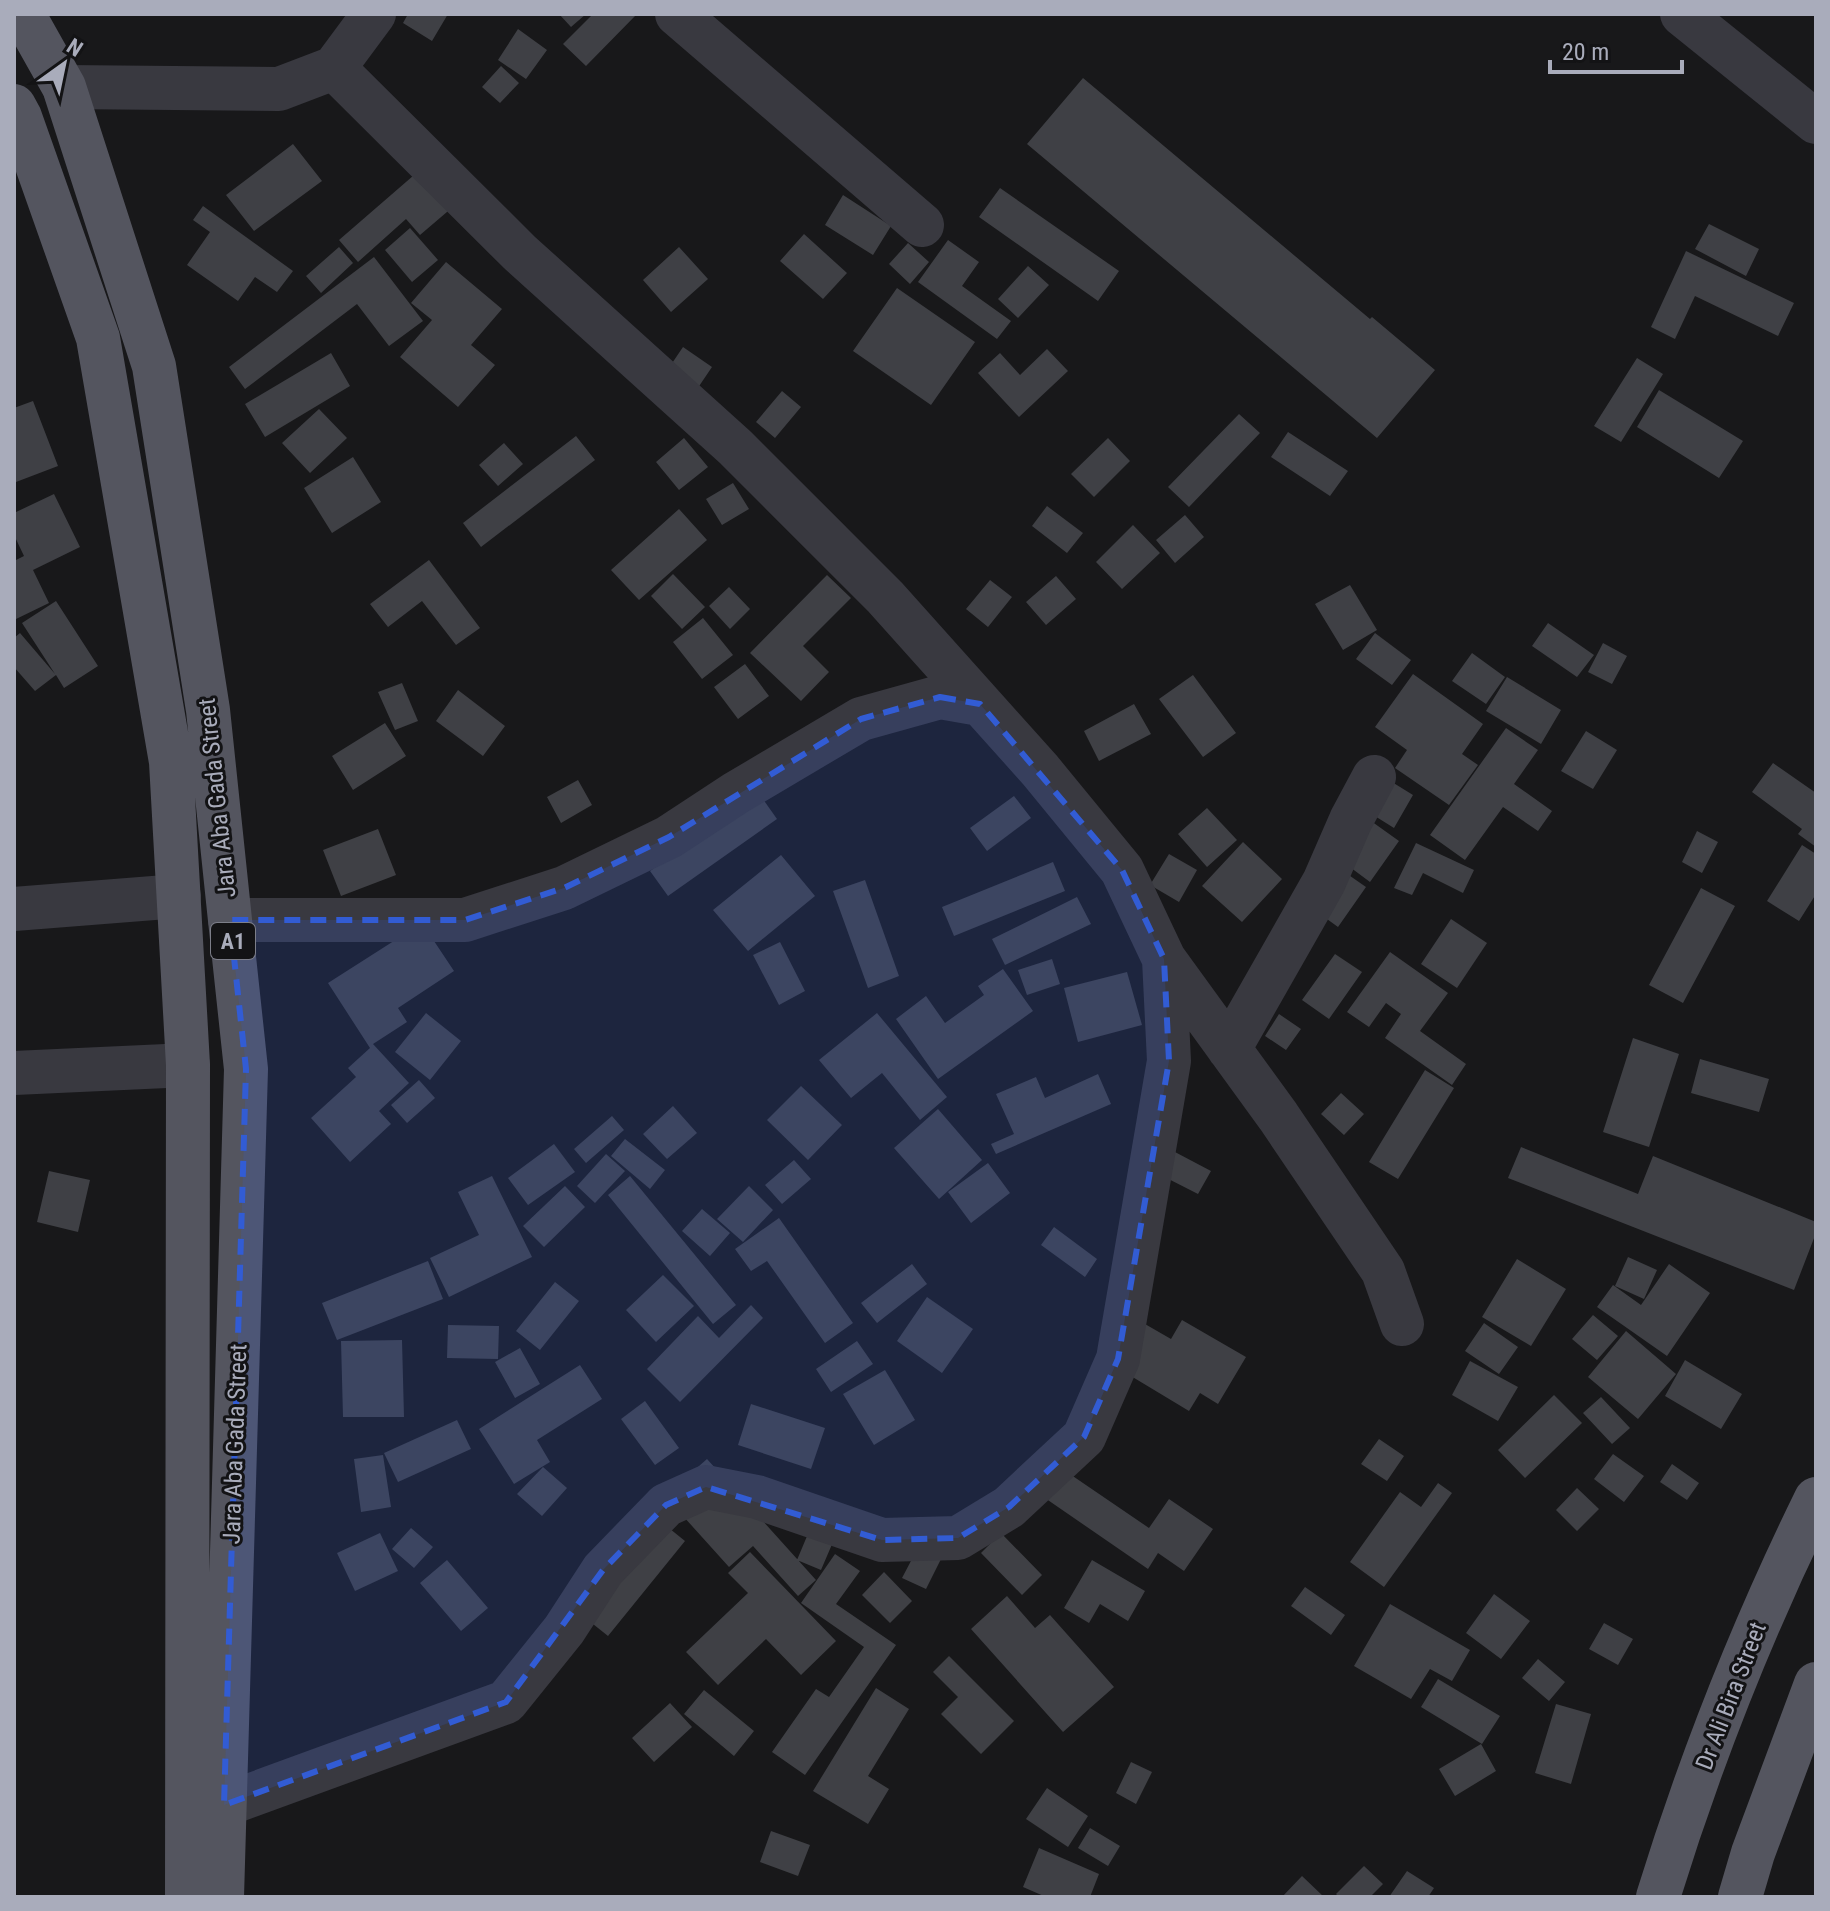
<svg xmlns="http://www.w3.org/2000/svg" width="1830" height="1911" viewBox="0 0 1830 1911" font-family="'Roboto Condensed',sans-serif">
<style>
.building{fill:#3f4045}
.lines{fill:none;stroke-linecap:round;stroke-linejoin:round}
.street{stroke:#393940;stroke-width:44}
.primary{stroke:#54555f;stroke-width:44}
.marked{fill:#325cd4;fill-opacity:0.2;stroke:#325cd4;stroke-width:6;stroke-dasharray:16 10;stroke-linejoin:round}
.labels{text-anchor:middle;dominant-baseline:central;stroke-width:6;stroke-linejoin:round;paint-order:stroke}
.shield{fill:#131315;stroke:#7c7e89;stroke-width:2}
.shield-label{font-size:22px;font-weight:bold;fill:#a9acbb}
.street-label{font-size:24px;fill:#a9acbb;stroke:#131315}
</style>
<rect width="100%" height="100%" fill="#18181a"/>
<!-- building -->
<path class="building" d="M 408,14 L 448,14 L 432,41 L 403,23 Z
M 559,14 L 586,14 L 571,27 Z
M 593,14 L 637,14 L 586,66 L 563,44 Z
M 518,29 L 547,50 L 526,79 L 498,60 Z
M 501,66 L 519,83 L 500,103 L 482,87 Z
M 1083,78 L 1370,319 L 1372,317 L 1435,370 L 1377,438 L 1027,144 Z
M 293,144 L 322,181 L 254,231 L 226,195 Z
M 421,169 L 454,206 L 420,235 L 406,219 L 358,262 L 339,240 Z
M 1000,188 L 1119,271 L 1098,301 L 979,217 Z
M 843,195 L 891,226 L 873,255 L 825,225 Z
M 203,206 L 293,271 L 277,292 L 255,277 L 238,301 L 187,265 L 210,232 L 193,220 Z
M 1709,224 L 1759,249 L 1746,276 L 1695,249 Z
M 410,228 L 438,260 L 412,282 L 385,250 Z
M 804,234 L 847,273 L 823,299 L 780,261 Z
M 948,240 L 979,262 L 962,286 L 1011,321 L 997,339 L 918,282 Z
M 908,243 L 929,262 L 910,284 L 889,264 Z
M 339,247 L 353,263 L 321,293 L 306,276 Z
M 679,247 L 708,279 L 671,312 L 643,280 Z
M 1686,251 L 1794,303 L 1778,336 L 1695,296 L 1675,339 L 1651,327 Z
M 374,257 L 423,321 L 389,346 L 357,304 L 245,389 L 229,367 Z
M 446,262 L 502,309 L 471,345 L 495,365 L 458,407 L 400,357 L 432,320 L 411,303 Z
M 1028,266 L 1049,285 L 1018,318 L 998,299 Z
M 897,288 L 975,342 L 931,405 L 853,351 Z
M 683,347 L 712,367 L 689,401 L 660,381 Z
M 1047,349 L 1068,371 L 1019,417 L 978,373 L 1000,353 L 1020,375 Z
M 331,353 L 350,386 L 265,437 L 245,404 Z
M 1637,358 L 1663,374 L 1621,442 L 1594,426 Z
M 1659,390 L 1743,441 L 1719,478 L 1637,427 Z
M 782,391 L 801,407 L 775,438 L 756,422 Z
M 33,401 L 58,466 L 16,482 L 14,408 Z
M 319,409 L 347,438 L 310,473 L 282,443 Z
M 1239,414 L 1260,433 L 1189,507 L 1168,487 Z
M 1288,432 L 1348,471 L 1330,496 L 1271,457 Z
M 576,436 L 595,460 L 481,547 L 463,523 Z
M 684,438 L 708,467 L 679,490 L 656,462 Z
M 1108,438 L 1130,461 L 1094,497 L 1071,474 Z
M 504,443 L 523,464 L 498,486 L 479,465 Z
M 353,457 L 381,502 L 332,533 L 304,488 Z
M 733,483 L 749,509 L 722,525 L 706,499 Z
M 54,494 L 80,547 L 33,570 L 49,603 L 14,620 L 14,561 L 24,556 L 14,535 L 14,513 Z
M 1047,506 L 1083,533 L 1067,553 L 1032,526 Z
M 679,509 L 707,540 L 639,600 L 611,570 Z
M 1185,515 L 1204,537 L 1175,563 L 1156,540 Z
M 1133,525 L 1160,553 L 1122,589 L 1096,562 Z
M 429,560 L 480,628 L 456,645 L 422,601 L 388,627 L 370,604 Z
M 673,574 L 705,607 L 682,629 L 651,596 Z
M 827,575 L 851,598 L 803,646 L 829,672 L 801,701 L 750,653 Z
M 1056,576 L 1076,599 L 1046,625 L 1026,602 Z
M 990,580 L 1012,597 L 988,627 L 966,609 Z
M 1350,585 L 1377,630 L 1343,650 L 1315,604 Z
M 729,587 L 750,609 L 730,629 L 709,606 Z
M 56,601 L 98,666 L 64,688 L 56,675 L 35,691 L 14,667 L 14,638 L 20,633 L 55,674 L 22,623 Z
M 703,618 L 733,655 L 702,679 L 673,642 Z
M 1548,623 L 1594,655 L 1577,677 L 1532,646 Z
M 1375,633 L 1411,660 L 1392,685 L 1356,659 Z
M 1603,643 L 1627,656 L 1612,684 L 1588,672 Z
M 1472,653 L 1505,677 L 1486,704 L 1452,681 Z
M 745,664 L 769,696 L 738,719 L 714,687 Z
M 1413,674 L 1483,724 L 1462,754 L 1478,765 L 1449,805 L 1395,768 L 1407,750 L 1375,727 Z
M 1193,675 L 1236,733 L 1203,757 L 1159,699 Z
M 1507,677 L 1561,710 L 1541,744 L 1486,711 Z
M 402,683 L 418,721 L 395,730 L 378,692 Z
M 458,690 L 505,726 L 483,756 L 436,721 Z
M 1134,704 L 1151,734 L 1099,761 L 1084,731 Z
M 385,723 L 406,756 L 353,790 L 332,756 Z
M 1506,728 L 1538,750 L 1514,784 L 1552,811 L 1538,831 L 1503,807 L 1465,860 L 1430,835 Z
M 1586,731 L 1617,750 L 1593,789 L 1561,771 Z
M 1773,763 L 1816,793 L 1816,847 L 1798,834 L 1802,829 L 1752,792 Z
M 1366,766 L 1413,795 L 1394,828 L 1346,798 Z
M 578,780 L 592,805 L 561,823 L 547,797 Z
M 760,795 L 777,819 L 668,896 L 650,871 Z
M 1014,796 L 1031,818 L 987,851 L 970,828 Z
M 1207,808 L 1237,840 L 1207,867 L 1178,834 Z
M 1364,816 L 1399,841 L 1370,882 L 1335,856 Z
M 378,829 L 396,875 L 341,896 L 323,850 Z
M 1697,831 L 1718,842 L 1702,873 L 1682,862 Z
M 1243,842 L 1282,879 L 1242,922 L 1202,886 Z
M 1416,843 L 1474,870 L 1463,893 L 1423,873 L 1412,895 L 1394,888 Z
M 1802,845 L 1816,854 L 1816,894 L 1799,921 L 1767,901 Z
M 1169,854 L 1197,870 L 1179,902 L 1150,885 Z
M 781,855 L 815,896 L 748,951 L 713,910 Z
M 1053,862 L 1065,891 L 954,936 L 942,907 Z
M 1330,862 L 1366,887 L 1338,927 L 1302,901 Z
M 865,880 L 899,976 L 868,988 L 833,891 Z
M 1701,888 L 1735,906 L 1683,1003 L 1649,985 Z
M 1077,897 L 1091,924 L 1005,965 L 992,939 Z
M 1451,919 L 1487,943 L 1457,988 L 1421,964 Z
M 422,923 L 454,971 L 398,1008 L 407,1022 L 373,1044 L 409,1083 L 379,1111 L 391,1124 L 350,1162 L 311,1118 L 356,1077 L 348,1068 L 370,1048 L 328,983 Z
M 780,942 L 805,991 L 779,1005 L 753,955 Z
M 1390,952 L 1448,993 L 1420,1031 L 1466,1064 L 1452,1085 L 1385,1038 L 1401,1014 L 1386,1003 L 1369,1027 L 1347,1012 Z
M 1335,954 L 1362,972 L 1329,1019 L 1302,1000 Z
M 1052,959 L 1060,984 L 1027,995 L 1018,970 Z
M 1003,969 L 1033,1011 L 938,1079 L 896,1019 L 926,996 L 945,1023 L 984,995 L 978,986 Z
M 1127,972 L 1142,1025 L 1078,1042 L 1064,988 Z
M 426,1013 L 461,1041 L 430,1080 L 395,1052 Z
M 877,1013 L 947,1097 L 920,1120 L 882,1073 L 851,1098 L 819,1060 Z
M 1279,1014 L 1301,1029 L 1286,1050 L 1265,1036 Z
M 1633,1038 L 1679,1054 L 1649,1147 L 1603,1132 Z
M 1700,1059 L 1769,1079 L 1759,1112 L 1691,1093 Z
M 1425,1070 L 1454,1088 L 1398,1179 L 1369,1162 Z
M 1098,1074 L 1111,1104 L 996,1154 L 991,1144 L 1014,1134 L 996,1094 L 1036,1077 L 1045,1098 Z
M 419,1080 L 435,1098 L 407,1123 L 391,1105 Z
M 801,1086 L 842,1125 L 808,1160 L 767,1120 Z
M 1341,1093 L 1364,1114 L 1344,1135 L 1321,1114 Z
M 673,1106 L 697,1133 L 667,1159 L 643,1134 Z
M 938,1109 L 982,1160 L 939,1199 L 894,1148 Z
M 612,1116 L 624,1130 L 586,1163 L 574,1149 Z
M 625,1139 L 665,1170 L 650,1189 L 611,1156 Z
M 1156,1142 L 1211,1171 L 1198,1194 L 1143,1166 Z
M 554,1144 L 575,1172 L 528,1205 L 508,1178 Z
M 1521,1147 L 1638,1194 L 1653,1156 L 1816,1222 L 1816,1233 L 1794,1290 L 1508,1178 Z
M 606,1154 L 625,1171 L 595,1203 L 577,1186 Z
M 794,1160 L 811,1179 L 782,1204 L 765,1185 Z
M 988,1163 L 1010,1193 L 971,1223 L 948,1192 Z
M 49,1171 L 90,1180 L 78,1232 L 37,1222 Z
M 492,1176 L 532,1257 L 449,1297 L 430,1258 L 479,1235 L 458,1192 Z
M 630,1176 L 736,1305 L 713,1324 L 608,1195 Z
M 565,1186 L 585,1207 L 544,1247 L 523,1226 Z
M 749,1186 L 773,1210 L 743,1242 L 717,1219 Z
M 702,1209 L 730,1233 L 710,1256 L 682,1231 Z
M 779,1218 L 853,1323 L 825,1343 L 767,1261 L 751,1271 L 735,1249 Z
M 1054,1227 L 1097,1259 L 1085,1277 L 1041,1245 Z
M 1628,1257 L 1657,1270 L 1644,1299 L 1615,1286 Z
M 1517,1259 L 1566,1289 L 1531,1346 L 1482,1317 Z
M 428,1261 L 443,1299 L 337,1340 L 322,1303 Z
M 912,1264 L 927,1284 L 877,1323 L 861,1303 Z
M 1669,1264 L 1710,1293 L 1667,1356 L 1597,1307 L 1613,1285 L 1641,1305 Z
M 663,1275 L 694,1306 L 656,1342 L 626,1310 Z
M 555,1282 L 579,1301 L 540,1350 L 516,1331 Z
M 927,1297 L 973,1329 L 942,1373 L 897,1341 Z
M 751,1305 L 763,1318 L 680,1402 L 647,1369 L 698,1316 L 719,1338 Z
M 1593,1315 L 1618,1336 L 1597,1360 L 1572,1339 Z
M 1138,1320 L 1171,1339 L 1182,1320 L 1246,1357 L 1218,1404 L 1200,1393 L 1189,1411 L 1111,1364 Z
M 1484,1323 L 1518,1347 L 1499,1374 L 1465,1351 Z
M 448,1325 L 499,1326 L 498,1359 L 447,1358 Z
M 1626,1331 L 1676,1374 L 1638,1419 L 1588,1377 Z
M 402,1340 L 404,1417 L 343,1417 L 341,1341 Z
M 857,1341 L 873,1364 L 831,1392 L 816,1369 Z
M 520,1348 L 540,1384 L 515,1398 L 495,1362 Z
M 1685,1360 L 1742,1394 L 1721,1429 L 1665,1396 Z
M 1470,1361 L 1518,1387 L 1498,1421 L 1452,1395 Z
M 580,1365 L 602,1399 L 537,1440 L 550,1462 L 514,1484 L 479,1429 Z
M 885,1370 L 915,1420 L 874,1445 L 843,1394 Z
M 1554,1395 L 1582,1423 L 1525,1478 L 1498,1450 Z
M 1601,1397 L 1630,1428 L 1612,1444 L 1583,1413 Z
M 645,1401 L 679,1448 L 655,1465 L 621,1419 Z
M 751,1404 L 825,1428 L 811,1469 L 738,1445 Z
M 457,1420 L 471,1449 L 398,1482 L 384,1453 Z
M 1379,1439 L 1404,1456 L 1387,1481 L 1361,1464 Z
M 1613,1454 L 1644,1476 L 1624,1502 L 1594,1479 Z
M 383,1455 L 391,1507 L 361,1512 L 354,1459 Z
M 707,1459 L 816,1580 L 798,1596 L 753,1546 L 729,1567 L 665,1496 Z
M 1672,1464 L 1699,1483 L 1687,1500 L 1660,1482 Z
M 543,1467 L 567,1488 L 542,1516 L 517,1494 Z
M 1061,1468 L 1149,1528 L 1169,1499 L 1213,1529 L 1184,1571 L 1158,1553 L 1148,1569 L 1042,1496 Z
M 1438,1483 L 1452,1493 L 1384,1587 L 1350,1562 L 1400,1492 L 1421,1507 Z
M 1577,1488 L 1599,1509 L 1577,1531 L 1556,1510 Z
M 644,1508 L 685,1541 L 608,1636 L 568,1604 Z
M 818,1510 L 842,1521 L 821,1570 L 797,1560 Z
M 411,1528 L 433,1547 L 414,1568 L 392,1549 Z
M 380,1533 L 398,1571 L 355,1591 L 337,1553 Z
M 1001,1533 L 1042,1575 L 1022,1595 L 981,1553 Z
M 923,1538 L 946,1549 L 926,1589 L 902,1578 Z
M 750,1552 L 836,1641 L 801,1675 L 766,1639 L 718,1685 L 686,1652 L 748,1593 L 728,1573 Z
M 835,1554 L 860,1571 L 836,1604 L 896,1645 L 805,1775 L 772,1752 L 816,1689 L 829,1697 L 864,1647 L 801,1603 Z
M 447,1560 L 488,1608 L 461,1631 L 420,1583 Z
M 1092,1560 L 1145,1591 L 1128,1621 L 1100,1604 L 1089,1623 L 1064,1608 Z
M 884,1572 L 912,1601 L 890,1623 L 862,1595 Z
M 1305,1587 L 1345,1615 L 1331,1635 L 1291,1606 Z
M 1494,1594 L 1530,1621 L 1501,1659 L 1466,1633 Z
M 1007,1596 L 1035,1628 L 1050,1615 L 1114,1687 L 1063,1732 L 971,1629 Z
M 1390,1604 L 1470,1650 L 1452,1681 L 1430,1669 L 1411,1699 L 1354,1666 Z
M 1604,1623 L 1633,1639 L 1618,1665 L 1589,1649 Z
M 949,1656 L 1014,1721 L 981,1754 L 941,1714 L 958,1697 L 933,1672 Z
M 1538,1659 L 1565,1682 L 1549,1701 L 1522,1678 Z
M 1438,1679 L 1500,1716 L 1482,1744 L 1421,1707 Z
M 876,1688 L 909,1709 L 868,1776 L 889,1789 L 868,1824 L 813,1791 Z
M 704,1690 L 754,1731 L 734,1756 L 684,1714 Z
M 670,1703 L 692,1727 L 654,1762 L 632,1738 Z
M 1556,1704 L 1591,1714 L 1571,1784 L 1535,1773 Z
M 1481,1744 L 1496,1771 L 1455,1796 L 1439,1769 Z
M 1131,1762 L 1152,1772 L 1136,1804 L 1116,1793 Z
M 1047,1788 L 1088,1816 L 1068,1847 L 1026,1819 Z
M 1090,1828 L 1120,1846 L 1108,1866 L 1078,1848 Z
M 771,1831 L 810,1845 L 798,1876 L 760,1862 Z
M 1039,1848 L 1099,1874 L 1090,1897 L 1046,1897 L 1023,1887 Z
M 1364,1866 L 1383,1884 L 1370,1897 L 1339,1897 L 1336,1894 Z
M 1407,1871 L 1434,1888 L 1428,1897 L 1389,1897 Z
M 1302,1876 L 1324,1897 L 1282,1897 Z"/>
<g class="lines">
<!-- street -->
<path class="street" d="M 677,14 L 922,225
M 1682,14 L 1816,122
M 64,87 L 279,89 L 334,68 L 374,14
M 14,909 L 179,896
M 230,920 L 465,920 L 564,888 L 669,837 L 736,793 L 861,719 L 940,697 L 980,704
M 1164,959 L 1278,1116 L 1383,1271 L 1402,1324
M 1229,1049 L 1324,882 L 1351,820 L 1374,777
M 14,1073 L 188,1065
M 224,1805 L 506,1702 L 564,1630 L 603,1570 L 666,1505 L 706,1487 L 757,1497 L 882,1540 L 958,1538 L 1009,1507 L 1084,1437 L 1118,1359 L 1169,1061 L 1164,959 L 1122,870 L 1040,770 L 885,597 L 735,447 L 520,253 L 334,68"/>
<!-- primary -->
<path class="primary" d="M 23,14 L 64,87 L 154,366 L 208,710 L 230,920 L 246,1069 L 222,1897
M 14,106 L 20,117 L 98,338 L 171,762 L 188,1065 L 187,1897
M 1658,1897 C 1700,1761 1753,1627 1816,1499
M 1740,1897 L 1753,1853 L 1816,1684"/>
</g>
<!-- marked area -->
<path class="marked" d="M 940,697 L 980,704 L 1122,870 L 1164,959 L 1169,1061 L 1118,1359 L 1084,1437 L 1009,1507 L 958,1538 L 882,1540 L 706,1487 L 666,1505 L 603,1570 L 506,1702 L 224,1805 L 246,1069 L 230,920 L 465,920 L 564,888 L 669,837 L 861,719 Z"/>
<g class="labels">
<!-- shield labels -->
<rect class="shield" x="211" y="923" width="44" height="36" rx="6"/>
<g class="shield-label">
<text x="233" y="941">A1</text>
</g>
<!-- street labels -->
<g class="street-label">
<text transform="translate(217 798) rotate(-96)">Jara Aba Gada Street</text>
<text transform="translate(235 1444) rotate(-88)">Jara Aba Gada Street</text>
<text transform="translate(1731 1696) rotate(-69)">Dr Ali Bira Street</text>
</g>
</g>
<!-- border -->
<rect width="1830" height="1911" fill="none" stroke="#a9acbb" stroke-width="32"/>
<!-- north arrow -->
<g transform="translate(64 64) rotate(33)" stroke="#131315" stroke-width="6" paint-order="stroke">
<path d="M0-6L14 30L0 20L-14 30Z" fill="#a9acbb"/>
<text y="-12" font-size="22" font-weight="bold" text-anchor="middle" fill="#a9acbb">N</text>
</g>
<!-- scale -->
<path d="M1550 60v12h132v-12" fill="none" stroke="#a9acbb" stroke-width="4"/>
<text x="1562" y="60" font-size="24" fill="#a9acbb" stroke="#131315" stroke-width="6" paint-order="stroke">20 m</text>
</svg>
